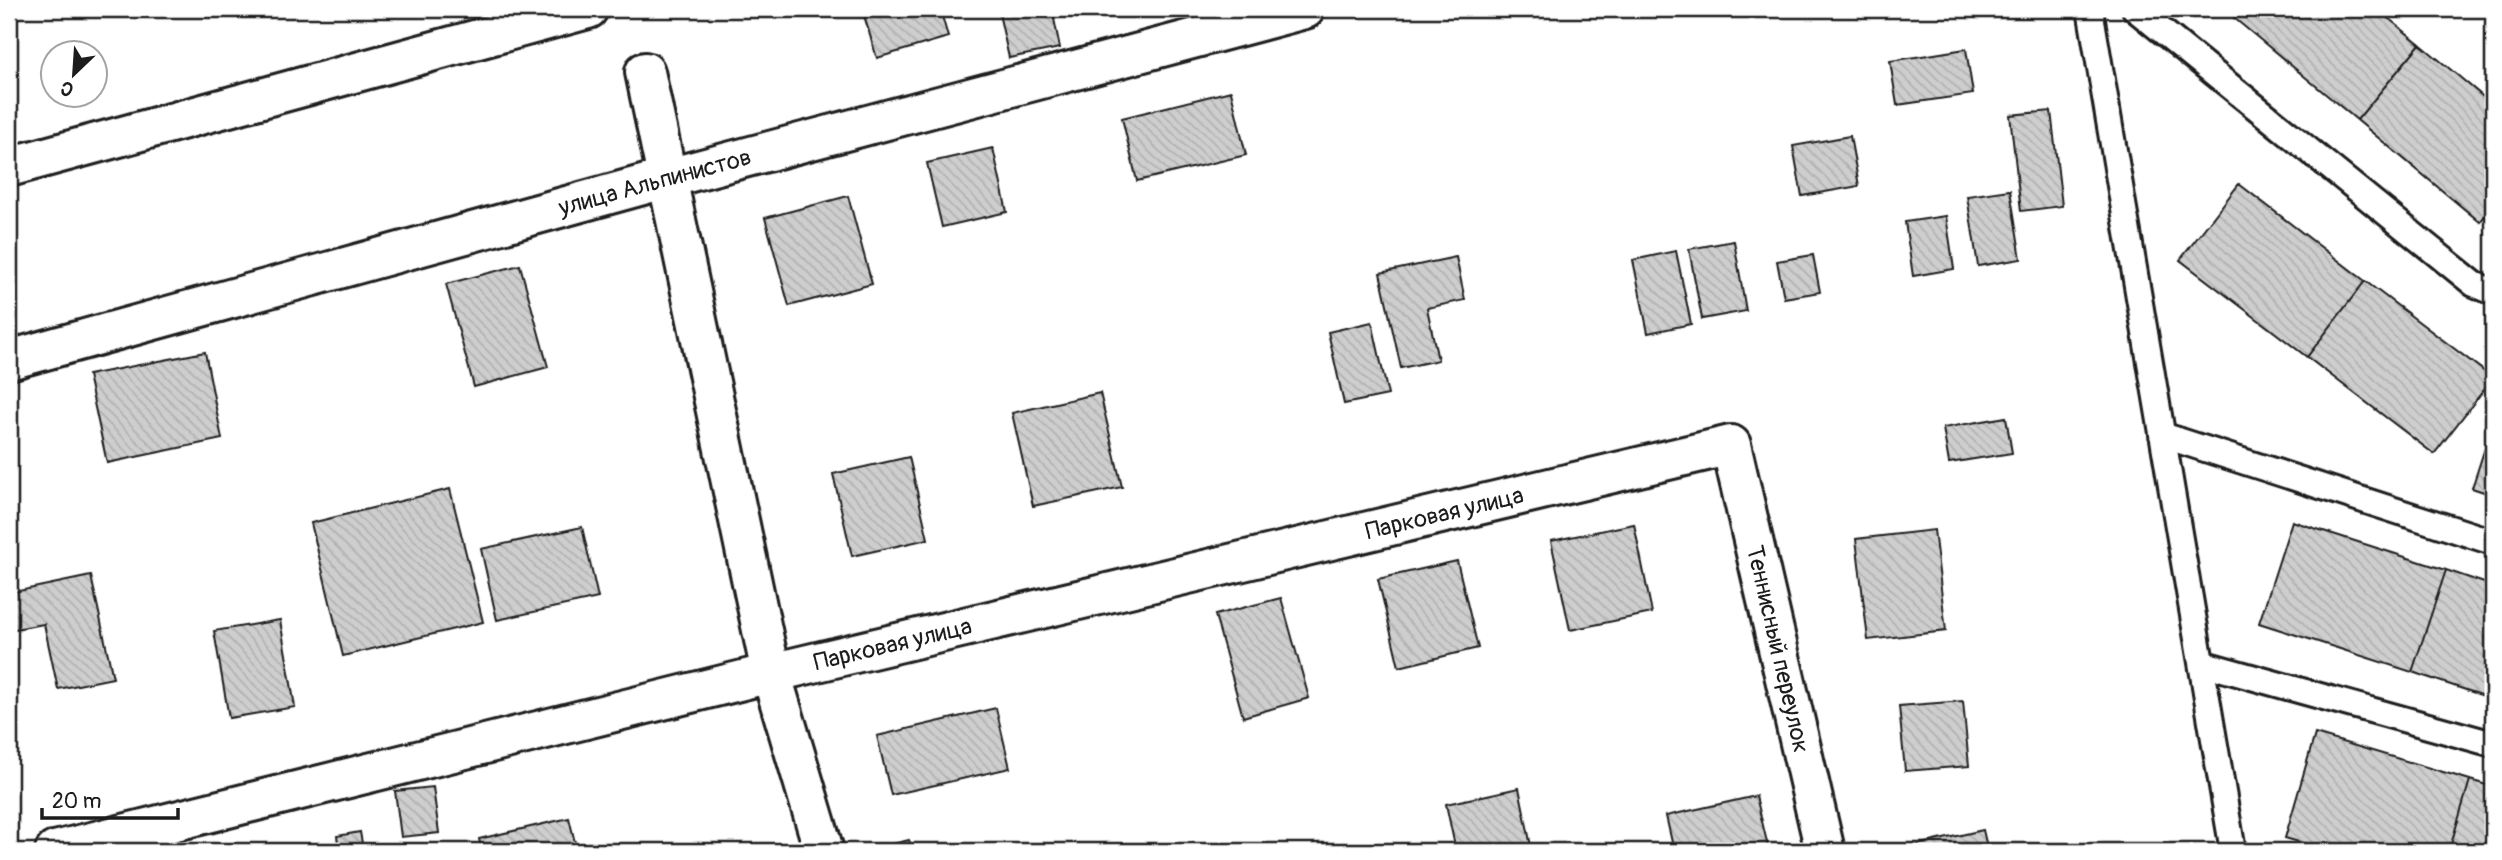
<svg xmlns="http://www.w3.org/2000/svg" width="2502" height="860" viewBox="0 0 2502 860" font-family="Pangolin,sans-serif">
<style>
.building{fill:url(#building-back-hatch);stroke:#1c1c1c;stroke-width:2}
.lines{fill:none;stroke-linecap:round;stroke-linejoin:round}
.service-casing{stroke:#1c1c1c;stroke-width:30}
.minor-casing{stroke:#1c1c1c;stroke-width:44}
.service{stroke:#fff;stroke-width:24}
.minor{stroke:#fff;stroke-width:38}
.labels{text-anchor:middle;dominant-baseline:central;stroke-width:6;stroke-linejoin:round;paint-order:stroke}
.street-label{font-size:24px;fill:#1c1c1c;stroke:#fff}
</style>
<defs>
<pattern id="building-back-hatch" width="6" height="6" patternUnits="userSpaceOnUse" patternTransform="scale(1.75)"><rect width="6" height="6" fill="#cecece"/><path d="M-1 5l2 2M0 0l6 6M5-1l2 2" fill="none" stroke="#b0b0b0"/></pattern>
</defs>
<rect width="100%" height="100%" fill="#fff"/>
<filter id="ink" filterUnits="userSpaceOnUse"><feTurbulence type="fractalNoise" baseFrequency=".0143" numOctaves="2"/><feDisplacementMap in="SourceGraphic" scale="14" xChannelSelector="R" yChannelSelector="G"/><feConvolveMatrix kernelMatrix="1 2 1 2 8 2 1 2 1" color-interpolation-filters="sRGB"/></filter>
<g filter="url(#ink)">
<!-- building -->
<path class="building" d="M 862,9 L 940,9 L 948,37 L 877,58 Z
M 998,9 L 1052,9 L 1060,48 L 1009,58 Z
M 2242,9 L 2377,9 L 2420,44 L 2357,120 L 2234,18 Z
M 2420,44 L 2493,105 L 2493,206 L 2480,222 L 2357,120 Z
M 1966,49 L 1973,94 L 1897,105 L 1890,61 Z
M 1231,91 L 1246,155 L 1137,181 L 1122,118 Z
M 2051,111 L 2062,206 L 2021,211 L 2010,115 Z
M 1850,136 L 1859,186 L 1802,196 L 1793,146 Z
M 993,148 L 1007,212 L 942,227 L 927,163 Z
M 2239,184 L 2365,281 L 2307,357 L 2180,260 Z
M 2010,190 L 2021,259 L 1978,266 L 1967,196 Z
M 848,196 L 872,284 L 789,306 L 765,218 Z
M 1946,216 L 1954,269 L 1913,276 L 1905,222 Z
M 1734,241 L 1746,311 L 1702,319 L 1689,249 Z
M 1676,251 L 1691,324 L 1648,333 L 1633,260 Z
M 1813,255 L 1820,292 L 1784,298 L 1777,261 Z
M 1456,257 L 1465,300 L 1427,308 L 1438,360 L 1401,368 L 1380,273 Z
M 520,265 L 548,367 L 474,387 L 446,284 Z
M 2365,281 L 2493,378 L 2434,454 L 2307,357 Z
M 1372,322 L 1388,395 L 1344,404 L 1328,332 Z
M 205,352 L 222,439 L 107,463 L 88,375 Z
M 1100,393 L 1122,487 L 1033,506 L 1012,413 Z
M 2006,417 L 2012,453 L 1949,463 L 1943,428 Z
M 2493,423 L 2493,495 L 2472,488 Z
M 909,457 L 928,539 L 852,556 L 833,474 Z
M 450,489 L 483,622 L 343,656 L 311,523 Z
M 2292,521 L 2446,570 L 2412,672 L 2259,623 Z
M 1634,524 L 1652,613 L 1570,630 L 1551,541 Z
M 582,527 L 598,598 L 497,620 L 481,549 Z
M 1934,530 L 1946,631 L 1868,640 L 1856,539 Z
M 1457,561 L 1478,648 L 1399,667 L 1378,579 Z
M 2446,570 L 2493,586 L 2493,699 L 2412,672 Z
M 91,576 L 113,678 L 58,689 L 44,624 L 9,630 L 9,593 Z
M 1281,598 L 1309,698 L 1243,717 L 1215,615 Z
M 280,620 L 295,707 L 229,718 L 214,631 Z
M 1963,701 L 1969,766 L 1905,771 L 1899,706 Z
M 996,708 L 1010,768 L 891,795 L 877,736 Z
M 2315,734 L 2470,780 L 2449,851 L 2330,851 L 2285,838 Z
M 2470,780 L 2493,787 L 2493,851 L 2449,851 Z
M 433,787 L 439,833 L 401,837 L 395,791 Z
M 1519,788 L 1532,851 L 1456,851 L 1446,804 Z
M 1756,796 L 1769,851 L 1674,851 L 1666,816 Z
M 569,818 L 577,851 L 482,851 L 479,839 Z
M 1983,830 L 1988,851 L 1905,851 L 1904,848 Z
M 360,832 L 363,849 L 379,846 L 380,851 L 339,851 L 337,836 Z
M 909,840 L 913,851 L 869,851 L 869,850 Z"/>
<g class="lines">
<defs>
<path id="service" d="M 2090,9 L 2233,851
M 2135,9 L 2474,284 L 2493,292
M 2162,435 L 2493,542
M 2201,663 L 2493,744"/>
<g id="minor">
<path d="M 645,72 L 771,673 L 824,851"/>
<path d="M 9,167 L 588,9"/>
<path id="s1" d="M 9,360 L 668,178 L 1305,9"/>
<path id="s2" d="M 55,851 L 771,673 L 1731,445 L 1825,851"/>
</g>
</defs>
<!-- service casing -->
<use href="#service" class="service-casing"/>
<!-- minor casing -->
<use href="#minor" class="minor-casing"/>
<!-- service -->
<use href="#service" class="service"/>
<!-- minor -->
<use href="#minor" class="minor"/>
</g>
</g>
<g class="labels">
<!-- street labels -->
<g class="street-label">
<text stroke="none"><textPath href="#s1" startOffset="670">улица Альпинистов</textPath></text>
<text stroke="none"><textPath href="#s2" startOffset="1430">Парковая улица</textPath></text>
<text stroke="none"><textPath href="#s2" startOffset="863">Парковая улица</textPath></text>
<text stroke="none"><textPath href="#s2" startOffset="1934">Теннисный переулок</textPath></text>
</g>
</g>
<!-- margin -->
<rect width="2502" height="860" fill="none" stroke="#fff" stroke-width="35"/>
<rect x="18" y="18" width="2467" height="825" fill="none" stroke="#1c1c1c" stroke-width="2.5" filter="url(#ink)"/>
<!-- north arrow -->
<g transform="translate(74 74) rotate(205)"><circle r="33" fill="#ffffff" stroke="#a4a4a4" stroke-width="2"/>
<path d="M0-5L12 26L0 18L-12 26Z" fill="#1c1c1c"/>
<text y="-10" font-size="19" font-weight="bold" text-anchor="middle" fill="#1c1c1c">С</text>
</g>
<!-- scale -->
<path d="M42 808v10h136v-10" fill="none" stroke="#1c1c1c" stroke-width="3.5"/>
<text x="52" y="808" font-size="21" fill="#1c1c1c" stroke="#ffffff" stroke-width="5" paint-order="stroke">20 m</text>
</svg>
